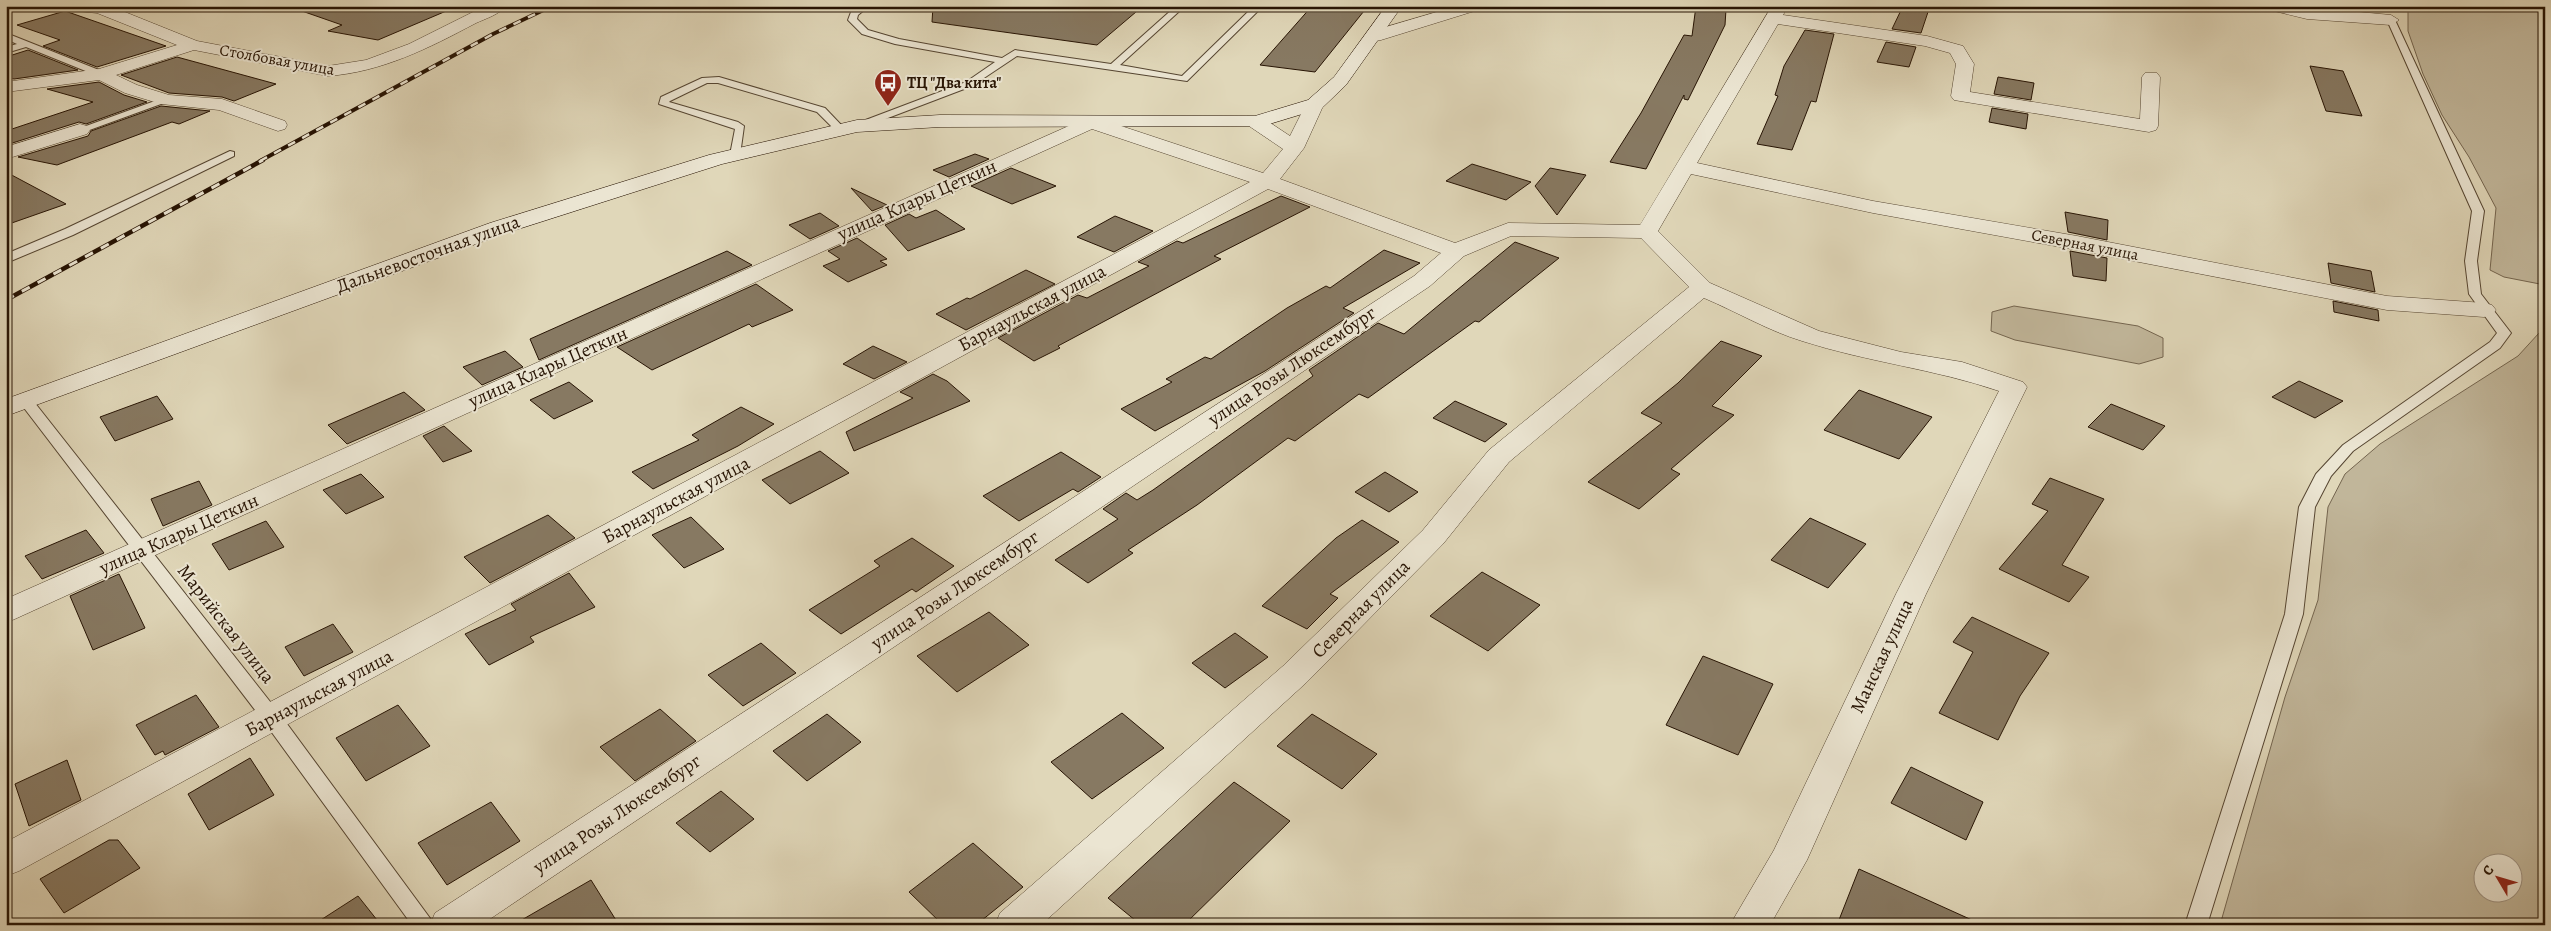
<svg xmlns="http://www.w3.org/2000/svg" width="2551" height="931" viewBox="0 0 2551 931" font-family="Alegreya,serif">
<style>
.green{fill:#c1b69a;stroke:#74654f;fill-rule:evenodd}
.building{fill:#877962;stroke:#271404}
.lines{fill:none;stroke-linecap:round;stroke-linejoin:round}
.lane-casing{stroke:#554531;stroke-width:2}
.street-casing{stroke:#554531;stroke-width:1}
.secondary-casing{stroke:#271404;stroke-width:1}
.lane{fill:#ebe5d2;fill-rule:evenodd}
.street{fill:#ebe5d2;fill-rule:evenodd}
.secondary{fill:#ebe5d2;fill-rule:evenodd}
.rail-far1-casing{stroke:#271404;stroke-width:4}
.rail-casing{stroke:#271404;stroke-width:4.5}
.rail-far1{stroke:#ebe5d2;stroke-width:2.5;stroke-dasharray:8;stroke-linecap:butt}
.rail{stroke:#ebe5d2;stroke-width:3;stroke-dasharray:9;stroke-linecap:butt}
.labels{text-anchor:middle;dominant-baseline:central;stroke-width:4;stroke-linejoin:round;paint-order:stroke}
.far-street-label{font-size:16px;fill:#271404;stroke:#ebe5d2}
.far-poi-label{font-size:16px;font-weight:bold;fill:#271404;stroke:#ebe5d2;text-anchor:start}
.street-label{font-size:19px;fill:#271404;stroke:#ebe5d2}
</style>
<rect width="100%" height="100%" fill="#e0d7b9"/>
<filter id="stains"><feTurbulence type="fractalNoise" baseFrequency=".004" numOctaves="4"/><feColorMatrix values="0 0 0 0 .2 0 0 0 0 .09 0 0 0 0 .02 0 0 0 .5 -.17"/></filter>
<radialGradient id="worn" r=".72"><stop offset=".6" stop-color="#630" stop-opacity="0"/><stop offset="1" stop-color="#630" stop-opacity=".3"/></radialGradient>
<!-- green -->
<path class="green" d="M 2406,6 L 2545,6 L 2545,285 L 2504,277 L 2490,270 L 2496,208 L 2469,157 L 2442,115 L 2423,74 L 2408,31 L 2408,10 Z
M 2014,306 L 2138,326 L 2163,338 L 2163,357 L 2139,364 L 2015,340 L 1991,331 L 1992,312 Z
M 2545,332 L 2545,925 L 2220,925 L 2285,697 L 2318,600 L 2328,507 L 2345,474 L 2380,444 L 2518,356 L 2539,333 ZM 2484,864 L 2514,864 L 2514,894 L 2484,894 Z"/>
<!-- building -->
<path class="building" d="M 300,6 L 458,6 L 378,40 L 328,31 L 342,25 L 299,10 Z
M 933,6 L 1143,6 L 1097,45 L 932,22 Z
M 1312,6 L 1368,6 L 1315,72 L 1260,65 Z
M 1696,6 L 1726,9 L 1725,25 L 1688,100 L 1684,99 L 1684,95 L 1646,169 L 1610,162 L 1641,113 L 1684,35 L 1692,36 Z
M 1903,6 L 1930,6 L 1921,33 L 1892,29 Z
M 65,11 L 166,46 L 97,67 L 43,46 L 60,40 L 17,25 Z
M 1805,30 L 1834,34 L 1816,102 L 1811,101 L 1792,150 L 1757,144 L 1778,96 L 1775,95 L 1784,66 Z
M 1886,42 L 1916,47 L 1909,67 L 1877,62 Z
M 28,50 L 78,70 L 14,79 L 6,77 L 6,57 Z
M 177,57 L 276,84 L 234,101 L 222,97 L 169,93 L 121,75 Z
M 2310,66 L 2343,71 L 2362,116 L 2326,111 Z
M 1998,77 L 2034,83 L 2031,100 L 1994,94 Z
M 99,82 L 124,95 L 147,102 L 86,124 L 79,122 L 6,145 L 6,131 L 93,102 L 47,89 Z
M 161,106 L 210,111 L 179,124 L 172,122 L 57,165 L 18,157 L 88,136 L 91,131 Z
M 1992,108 L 2028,114 L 2026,129 L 1989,122 Z
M 975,154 L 989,159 L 949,177 L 933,170 Z
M 1472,164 L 1531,182 L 1506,200 L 1446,181 Z
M 1011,168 L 1056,186 L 1012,204 L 971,186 Z
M 1550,168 L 1586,175 L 1557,215 L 1535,186 Z
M 6,172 L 66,204 L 6,225 Z
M 851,188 L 887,205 L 872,211 Z
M 1281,196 L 1310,207 L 1214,256 L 1221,259 L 1058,346 L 1060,348 L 1034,361 L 998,338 L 1078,295 L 1087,298 L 1149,266 L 1138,262 L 1177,241 L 1183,243 Z
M 936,210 L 965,229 L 908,251 L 885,225 L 909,214 L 916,218 Z
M 2065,212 L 2108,220 L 2107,240 L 2068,232 Z
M 820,213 L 839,226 L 810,239 L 789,225 Z
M 1115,216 L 1153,231 L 1114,252 L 1077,237 Z
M 857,238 L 887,259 L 880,261 L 887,265 L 848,282 L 823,266 L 840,259 L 828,251 Z
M 1515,242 L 1559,258 L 1479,322 L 1475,321 L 1368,398 L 1359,394 L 1295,441 L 1288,438 L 1197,505 L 1128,550 L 1133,553 L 1088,583 L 1055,560 L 1118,519 L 1103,509 L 1126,493 L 1137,500 L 1153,490 L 1313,376 L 1309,370 L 1378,323 L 1404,334 Z
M 1384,250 L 1420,263 L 1343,308 L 1354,313 L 1265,371 L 1155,431 L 1121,409 L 1172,382 L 1166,379 L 1205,357 L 1211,359 L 1287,308 L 1326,286 L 1330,288 Z
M 727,251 L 752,265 L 539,360 L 530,339 Z
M 2070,251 L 2107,258 L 2106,281 L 2073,276 Z
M 2328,263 L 2371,271 L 2375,292 L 2331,283 Z
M 1026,270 L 1055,284 L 966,330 L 936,314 L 967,298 L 970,299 Z
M 756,284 L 793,310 L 752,327 L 749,324 L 652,370 L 617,347 Z
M 2333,301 L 2378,310 L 2379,321 L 2334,312 Z
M 1721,341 L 1762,356 L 1712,406 L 1734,415 L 1671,469 L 1680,474 L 1639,509 L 1588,482 L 1662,423 L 1641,413 L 1678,383 Z
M 873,346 L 907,362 L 874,379 L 843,364 Z
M 505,351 L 523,367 L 482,385 L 463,367 Z
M 933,374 L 947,381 L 970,401 L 854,451 L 846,432 L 913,398 L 900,392 Z
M 2299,381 L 2343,401 L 2315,418 L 2272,397 Z
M 569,382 L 593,401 L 554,419 L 530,400 Z
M 1859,390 L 1932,417 L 1899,459 L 1824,430 Z
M 404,392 L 425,410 L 347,444 L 328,425 Z
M 157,396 L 173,419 L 115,441 L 100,417 Z
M 1455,401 L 1507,424 L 1485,442 L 1433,418 Z
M 2111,404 L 2165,426 L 2143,450 L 2088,427 Z
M 741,407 L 774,424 L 738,446 L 653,489 L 632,472 L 699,440 L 692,435 Z
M 444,426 L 472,451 L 443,462 L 423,436 Z
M 820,451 L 849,473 L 790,504 L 762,480 Z
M 1061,452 L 1101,477 L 1078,492 L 1073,489 L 1019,521 L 983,496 Z
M 1385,472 L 1418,492 L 1389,512 L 1355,492 Z
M 361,474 L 384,497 L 346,514 L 323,490 Z
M 2050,478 L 2104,499 L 2062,565 L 2089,577 L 2069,602 L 1999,569 L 2048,511 L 2032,504 Z
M 199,481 L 212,505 L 163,526 L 151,499 Z
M 548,515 L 575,538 L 490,583 L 464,557 Z
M 691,517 L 724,549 L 684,568 L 652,535 Z
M 1810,518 L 1866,544 L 1828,588 L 1771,560 Z
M 1362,520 L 1399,542 L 1330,594 L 1338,598 L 1307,629 L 1262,606 L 1336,538 Z
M 266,521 L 284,547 L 229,570 L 212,544 Z
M 86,530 L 104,553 L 42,579 L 25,556 Z
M 912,538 L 954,566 L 916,592 L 912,589 L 841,634 L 809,610 L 880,566 L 874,561 Z
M 1482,572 L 1540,605 L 1488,651 L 1430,616 Z
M 569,573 L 595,607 L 530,637 L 534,642 L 489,665 L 465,634 L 516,610 L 511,604 Z
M 119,574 L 145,628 L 93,650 L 70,596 Z
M 989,612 L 1029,645 L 957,692 L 917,656 Z
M 1972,617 L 2049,653 L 2020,696 L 1998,740 L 1939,713 L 1973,652 L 1953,642 Z
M 333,624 L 353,652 L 304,676 L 285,647 Z
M 1235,633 L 1268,657 L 1225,688 L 1192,663 Z
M 761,643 L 796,673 L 743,706 L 708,675 Z
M 1703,656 L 1773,684 L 1738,755 L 1666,725 Z
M 196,695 L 219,727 L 165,755 L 163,751 L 155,755 L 136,725 Z
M 398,705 L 430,746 L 366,781 L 336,738 Z
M 660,709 L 696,741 L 635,781 L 600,747 Z
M 1122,713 L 1164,748 L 1092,799 L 1051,762 Z
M 827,714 L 861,742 L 807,781 L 773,751 Z
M 1312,714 L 1377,754 L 1342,789 L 1277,746 Z
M 250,758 L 274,795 L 209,830 L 188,794 Z
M 67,760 L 81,800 L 29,826 L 15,784 Z
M 1911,767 L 1983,802 L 1966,840 L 1891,803 Z
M 1234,782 L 1290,821 L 1184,925 L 1141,925 L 1108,898 Z
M 721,791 L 754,819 L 710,852 L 676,823 Z
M 491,802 L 520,841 L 447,885 L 418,843 Z
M 109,840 L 118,840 L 140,868 L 64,913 L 40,879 Z
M 973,843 L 1023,887 L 976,925 L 943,925 L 909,892 Z
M 1859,869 L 1983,925 L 1837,925 Z
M 591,880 L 619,925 L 513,925 Z
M 358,896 L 381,925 L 313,925 Z"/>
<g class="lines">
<defs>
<path id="lane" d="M 859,6 L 869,6 L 858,15 L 857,19 L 868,30 L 899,39 L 1002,58 L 1015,50 L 1111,64 L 1176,6 L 1185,6 L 1120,65 L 1182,76 L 1254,6 L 1263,6 L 1187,81 L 1017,56 L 972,86 L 859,129 L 854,126 L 855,124 L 966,82 L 995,62 L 895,44 L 862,34 L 848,20 L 851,12 Z
M 2388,18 L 2395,20 L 2484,211 L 2477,261 L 2481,294 L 2511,333 L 2500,348 L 2353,451 L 2331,476 L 2315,507 L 2303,614 L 2207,925 L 2185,925 L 2285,614 L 2299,507 L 2316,474 L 2343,445 L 2490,342 L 2497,333 L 2469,294 L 2465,261 L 2472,211 L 2387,20 Z
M 6,33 L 104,72 L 106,74 L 98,76 L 26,47 L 6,53 L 6,47 L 17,44 L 6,39 Z
M 719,77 L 825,108 L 846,130 L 837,132 L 817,112 L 718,83 L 707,83 L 670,101 L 669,102 L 738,122 L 744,126 L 740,155 L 739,157 L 731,157 L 730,155 L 735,129 L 659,104 L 661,97 L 702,78 Z
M 163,98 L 172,100 L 84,132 L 75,130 Z
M 230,151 L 234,152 L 234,156 L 73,235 L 6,263 L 6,254 L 65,229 Z
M 26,397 L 31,398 L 279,713 L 435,925 L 412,925 L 265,723 L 21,404 L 19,401 Z"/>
<path id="street" d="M 69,6 L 110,6 L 197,41 L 328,66 L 366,60 L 409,44 L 485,6 L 506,6 C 500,14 485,19 476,23 C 429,48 382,72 328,76 L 194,50 L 116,75 L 137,85 L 169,95 L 222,99 L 285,121 L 287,125 L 285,129 L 278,131 L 219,110 L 161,104 L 125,93 L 99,80 L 6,92 L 6,82 L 99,69 L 177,45 L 97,13 L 77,11 Z
M 1457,6 L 1483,6 L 1481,9 L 1381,40 L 1375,41 L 1367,36 L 1369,32 Z
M 1772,6 L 1788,6 L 1783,15 L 1927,36 L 1963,46 L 1974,64 L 1970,92 L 2140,119 L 2142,77 L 2145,73 L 2157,73 L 2160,77 L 2158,126 L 2156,130 L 2149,132 L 1954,100 L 1951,96 L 1956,64 L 1950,53 L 1925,46 L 1778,24 L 1697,163 L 1873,201 L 2077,236 L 2387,296 L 2484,303 L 2492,305 L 2496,310 L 2492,315 L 2484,317 L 2387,310 L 2077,250 L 1873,213 L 1691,174 L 1658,231 L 1710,283 L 1819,331 L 1901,352 L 1962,362 L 2023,382 L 2027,387 L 1926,594 L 1807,860 L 1770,925 L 1730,925 L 1774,850 L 1896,594 L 1999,391 C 1935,369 1867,362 1802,341 C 1769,331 1737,312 1704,298 L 1509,462 L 1443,544 L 1307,682 L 1041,925 L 995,925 L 1000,913 L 1283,666 L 1423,530 L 1489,450 L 1689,287 L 1641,238 L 1511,236 L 1464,256 L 1430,286 L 481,925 L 430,925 L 435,913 L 1414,276 L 1441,253 L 1268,189 L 19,871 L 6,876 L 6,842 L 1250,182 L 1092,129 L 6,623 L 6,599 L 1091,116 L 1263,173 L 1283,149 L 1249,126 L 1247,122 L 1249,118 L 1263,118 L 1290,136 L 1308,100 L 1322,100 L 1324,104 L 1304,148 L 1280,179 L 1455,243 L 1508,223 L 1640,225 Z
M 2264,6 L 2294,6 L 2391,15 L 2399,20 L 2391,25 L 2307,19 L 2266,9 Z
M 80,124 L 87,126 L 90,130 L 87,134 L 6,159 L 6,147 Z"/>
<path id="secondary" d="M 1386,6 L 1402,6 L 1346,85 L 1322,108 L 1263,126 L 940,127 L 857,132 L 722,164 L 506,233 L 6,416 L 6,399 L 490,223 L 709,155 L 857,120 L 940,115 L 1255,116 L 1308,100 L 1334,77 Z"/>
</defs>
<!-- lane casing -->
<use href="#lane" class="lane-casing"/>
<!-- street casing -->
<use href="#street" class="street-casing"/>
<!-- secondary casing -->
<use href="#secondary" class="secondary-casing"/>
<!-- lane -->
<use href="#lane" class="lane"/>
<!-- street -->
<use href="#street" class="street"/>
<!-- secondary -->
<use href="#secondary" class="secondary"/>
<defs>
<path id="rail-far1" d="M 260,161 L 493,34 L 552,6"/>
<path id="rail" d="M 6,300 L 263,160"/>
</defs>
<!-- rail-far1 casing -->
<use href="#rail-far1" class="rail-far1-casing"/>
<!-- rail casing -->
<use href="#rail" class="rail-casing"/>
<!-- rail-far1 -->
<use href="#rail-far1" class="rail-far1"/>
<!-- rail -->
<use href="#rail" class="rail"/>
</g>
<!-- icons -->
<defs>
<symbol id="bus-pin" viewBox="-11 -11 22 30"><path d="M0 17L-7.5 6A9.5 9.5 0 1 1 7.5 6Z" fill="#8f2418" stroke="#ebe5d2"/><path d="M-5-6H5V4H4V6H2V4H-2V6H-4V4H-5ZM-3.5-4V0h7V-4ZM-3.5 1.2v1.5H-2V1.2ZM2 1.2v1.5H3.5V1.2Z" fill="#fff"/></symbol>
</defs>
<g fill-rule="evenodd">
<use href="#bus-pin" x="872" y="67" width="32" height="43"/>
</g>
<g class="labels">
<!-- far-street labels -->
<g class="far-street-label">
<text transform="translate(277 60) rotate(10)">Столбовая улица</text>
<text transform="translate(2085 245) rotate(11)">Северная улица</text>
</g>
<!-- far-poi labels -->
<g class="far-poi-label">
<text x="907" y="83">ТЦ "Два кита"</text>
</g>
<!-- street labels -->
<g class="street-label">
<text transform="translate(917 200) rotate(-24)">улица Клары Цеткин</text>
<text transform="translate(428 254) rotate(-20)">Дальневосточная улица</text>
<text transform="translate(1032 308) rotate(-28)">Барнаульская улица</text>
<text transform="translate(1292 366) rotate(-34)">улица Розы Люксембург</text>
<text transform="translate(548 367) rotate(-24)">улица Клары Цеткин</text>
<text transform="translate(676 500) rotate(-28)">Барнаульская улица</text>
<text transform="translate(179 534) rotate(-24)">улица Клары Цеткин</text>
<text transform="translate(955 590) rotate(-34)">улица Розы Люксембург</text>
<text transform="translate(1361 609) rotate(-45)">Северная улица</text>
<text transform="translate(226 624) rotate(52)">Марийская улица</text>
<text transform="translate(1882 656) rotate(-65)">Манская улица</text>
<text transform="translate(319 693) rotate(-28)">Барнаульская улица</text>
<text transform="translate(617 814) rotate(-34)">улица Розы Люксембург</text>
</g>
</g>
<!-- margin -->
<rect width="2551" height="931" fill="none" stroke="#e0d7b9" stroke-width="25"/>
<rect x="8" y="8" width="2536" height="916" fill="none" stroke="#271404" stroke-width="2.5"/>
<rect x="12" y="12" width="2526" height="906" fill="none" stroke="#271404"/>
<!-- north arrow -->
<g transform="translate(2498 878) rotate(308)"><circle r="24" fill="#ebe5d2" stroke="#9d9180"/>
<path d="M0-4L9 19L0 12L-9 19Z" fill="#8f2418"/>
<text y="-8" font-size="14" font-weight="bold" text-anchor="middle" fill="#271404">С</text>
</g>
<rect width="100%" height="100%" filter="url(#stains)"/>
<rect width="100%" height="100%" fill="url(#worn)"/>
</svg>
